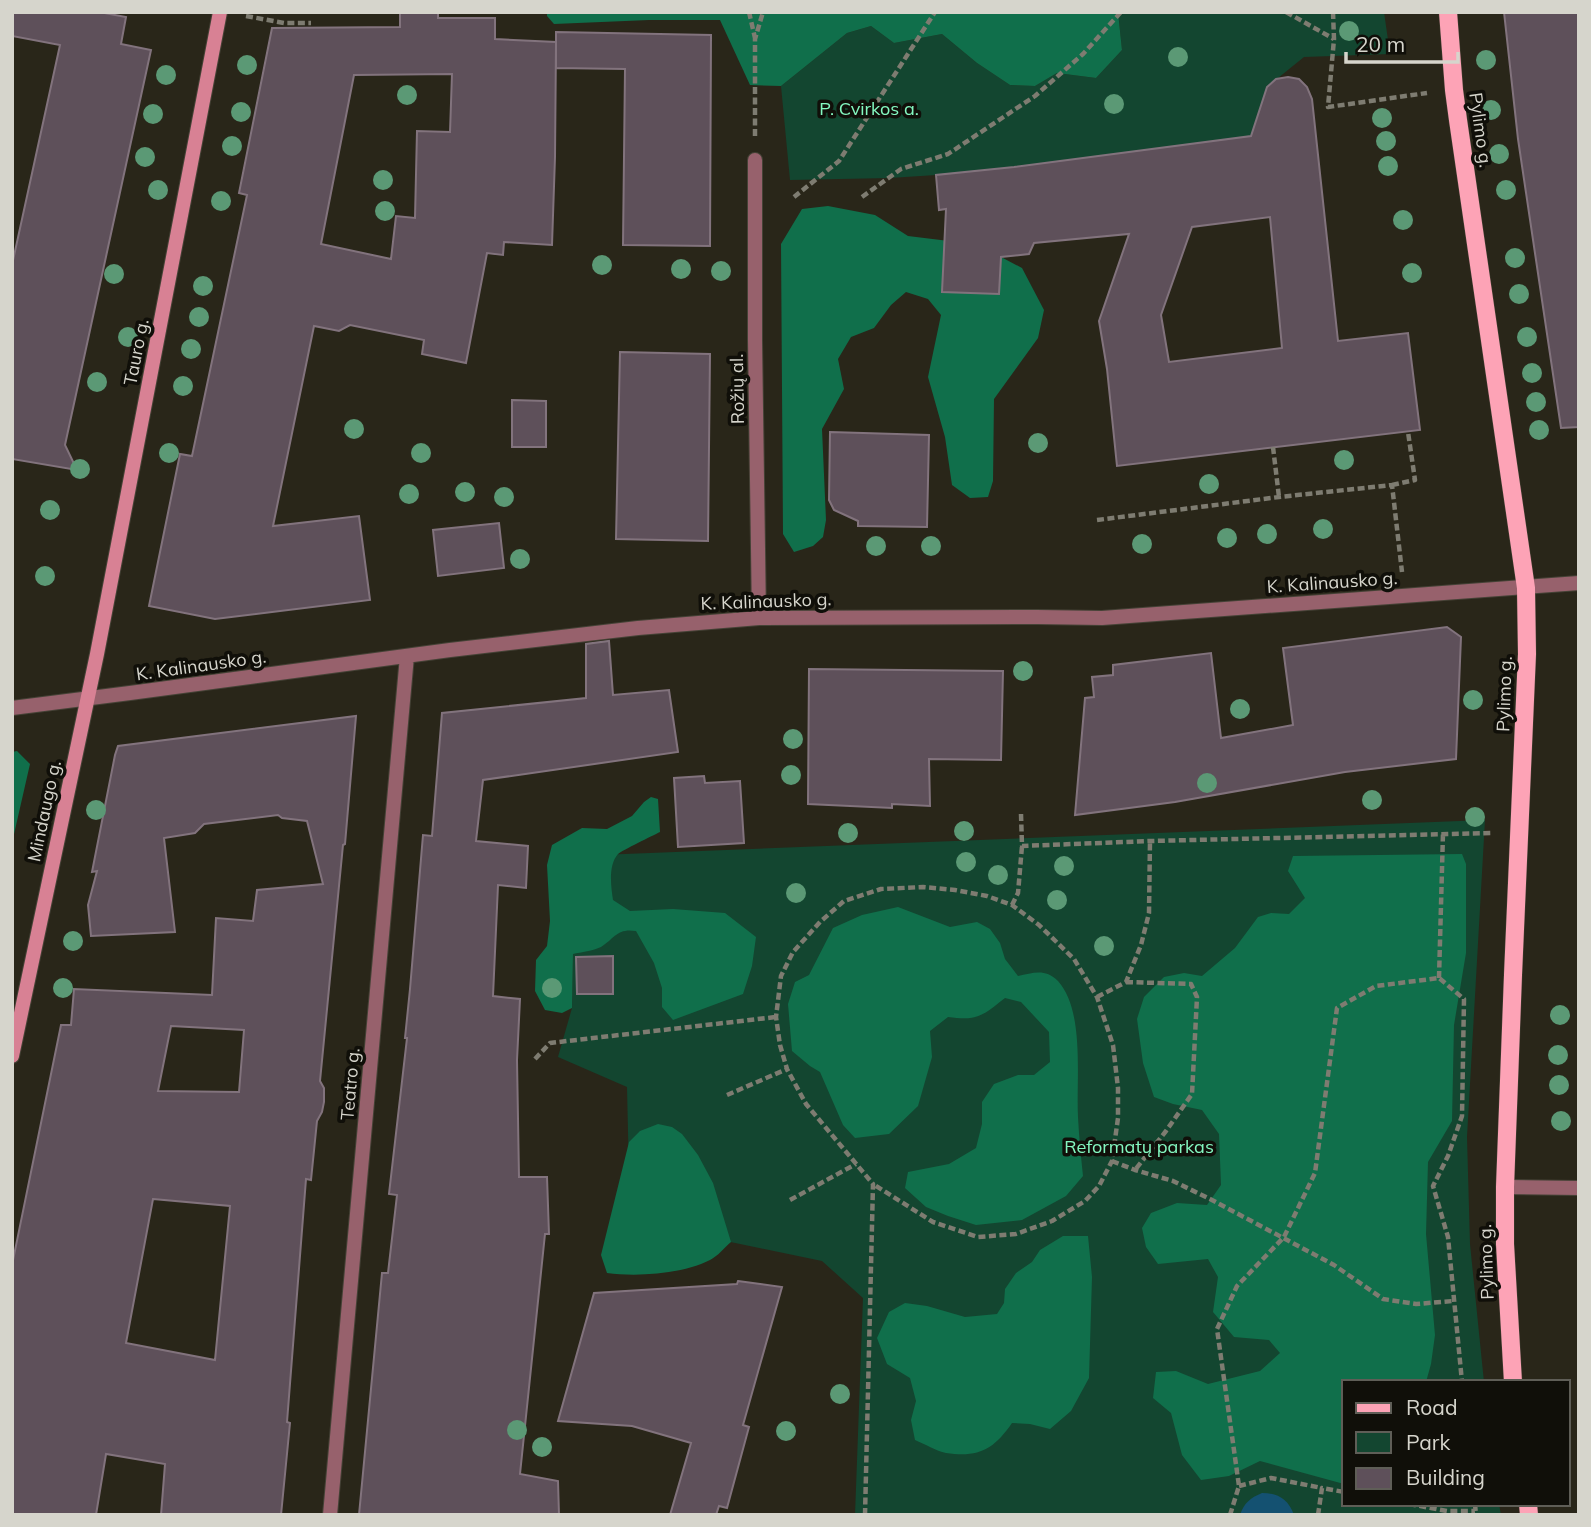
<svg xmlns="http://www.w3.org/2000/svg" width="1591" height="1527" viewBox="0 0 1591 1527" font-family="Mulish,sans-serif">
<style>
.green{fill:#134630}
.forest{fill:#106f4b}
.water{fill:#145171}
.building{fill:#5e505a;stroke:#82737d;stroke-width:2;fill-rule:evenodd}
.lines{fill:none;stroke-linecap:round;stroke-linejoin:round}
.street-casing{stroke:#454236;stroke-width:16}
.secondary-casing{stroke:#454236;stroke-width:16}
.primary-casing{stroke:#454236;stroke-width:19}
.path{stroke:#7e7c71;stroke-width:4.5;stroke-dasharray:7 3.5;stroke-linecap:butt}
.street{stroke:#97616c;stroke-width:14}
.secondary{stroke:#d88194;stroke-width:14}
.primary{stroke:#fda3b6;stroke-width:18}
.tree{fill:#5b9975}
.labels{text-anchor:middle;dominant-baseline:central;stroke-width:7;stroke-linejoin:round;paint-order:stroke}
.park-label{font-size:18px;fill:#84f7c0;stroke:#100f09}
.street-label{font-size:18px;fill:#d6d5cc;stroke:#100f09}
</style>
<rect width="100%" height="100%" fill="#292619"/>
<!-- green -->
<path class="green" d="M 1118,12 L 1384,12 L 1390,54 L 1304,57 L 1267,87 L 1251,136 L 1014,167 L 936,175 L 890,178 L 790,180 L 781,86 L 847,33 L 871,26 L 894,43 L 942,34 L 977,63 L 1010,85 L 1035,86 L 1057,73 L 1096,78 L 1122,50 Z
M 1485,820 L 1467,1137 L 1470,1244 L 1484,1382 L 1344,1382 L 1344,1504 L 1499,1504 L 1501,1515 L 855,1515 L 863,1298 L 822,1261 L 630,1221 L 627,1087 L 558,1057 L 572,1008 L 574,856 Z"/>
<!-- forest -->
<path class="forest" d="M 547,12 L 1118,12 L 1122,50 L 1096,78 L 1057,73 L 1035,86 L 1010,85 L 977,63 L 942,34 L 894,43 L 871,26 L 847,33 L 781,86 L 750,85 L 720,20 L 649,20 L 554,24 L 547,16 Z
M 828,206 L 875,215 L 908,236 L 957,242 L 984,248 L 1022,268 L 1044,310 L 1038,338 L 994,399 L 993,481 L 988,497 L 970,498 L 952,485 L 945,437 L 928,377 L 941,315 L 928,299 L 906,292 L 891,305 L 874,328 L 851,337 L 838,359 L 844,389 L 822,429 L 826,520 L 823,537 L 813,546 L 794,552 L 783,534 L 781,244 L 802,209 Z
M 17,751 L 30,764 L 12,843 L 12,752 Z
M 651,797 L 658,799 L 660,832 C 652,836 623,850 618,854 C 608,865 611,887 613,900 L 630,911 L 673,909 L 725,913 L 756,937 L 752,966 L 743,994 L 673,1020 L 662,1007 L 662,988 L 654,963 L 636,931 C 617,928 615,938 601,947 C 593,951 581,952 573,954 L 572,1008 L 562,1013 L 545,1010 L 535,991 L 536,960 L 547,946 L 550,921 L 547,865 L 552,845 L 582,828 L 607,829 L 632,816 L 644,802 Z
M 1462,854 L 1466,864 L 1466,953 L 1454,1025 L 1452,1121 L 1428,1162 L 1426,1234 L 1435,1335 L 1431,1364 L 1426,1382 L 1344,1382 L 1344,1484 L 1260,1461 L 1229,1476 L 1201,1480 L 1182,1455 L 1171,1413 L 1153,1398 L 1156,1372 L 1176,1371 L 1208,1384 L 1260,1371 L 1280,1353 L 1269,1340 L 1234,1337 L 1213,1312 L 1218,1277 L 1208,1259 L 1158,1264 L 1146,1247 L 1142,1228 L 1151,1213 L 1177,1203 L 1207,1205 L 1221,1185 L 1219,1134 L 1202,1110 L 1173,1104 L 1154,1097 L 1143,1063 L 1137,1019 L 1144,997 L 1164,977 L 1184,973 L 1202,976 L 1235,948 L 1258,917 L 1271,913 L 1289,914 L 1305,898 L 1288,871 L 1293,856 Z
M 898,907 L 950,927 L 977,922 L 990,929 L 1000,943 L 1005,959 L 1018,976 C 1033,973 1045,968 1058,981 C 1085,1011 1076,1079 1078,1117 C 1079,1137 1081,1157 1083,1176 L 1066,1196 L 1022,1220 L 976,1225 L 948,1216 L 926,1207 L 905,1188 L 908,1172 L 949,1164 L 976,1148 L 982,1124 L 982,1102 L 994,1084 L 1018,1075 L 1034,1075 L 1050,1062 L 1049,1032 L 1021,1002 L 1005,998 C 982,1016 978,1021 948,1017 L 930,1031 L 932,1057 L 918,1106 L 889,1134 L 855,1138 L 843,1125 L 820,1072 L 810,1066 L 792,1051 L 788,1004 L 795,982 L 809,975 L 833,928 L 862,915 Z
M 658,1124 L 672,1127 L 682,1134 L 698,1155 L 713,1183 L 731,1242 C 724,1248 718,1256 710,1260 C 683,1274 637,1277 607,1273 L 601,1255 L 629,1142 L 640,1131 Z
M 1063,1236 L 1088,1236 L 1092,1277 L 1089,1378 L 1071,1411 L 1050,1429 L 1030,1424 L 1012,1423 C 994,1449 979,1458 946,1453 C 936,1451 925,1444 915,1440 L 911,1420 L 916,1401 L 910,1378 L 887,1364 L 877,1338 L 889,1312 L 905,1303 L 927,1306 L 965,1317 L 997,1314 L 1004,1303 L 1005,1289 L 1016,1273 L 1032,1262 L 1040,1250 Z"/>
<!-- water -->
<path class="water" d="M 1262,1493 C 1278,1493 1288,1499 1294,1515 L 1240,1515 C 1244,1503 1250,1498 1262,1493 Z"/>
<!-- building -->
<path class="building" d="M 12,12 L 99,12 L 126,17 L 121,44 L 151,50 L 65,445 L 77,470 L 12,459 L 12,265 L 60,45 L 12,36 Z
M 400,12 L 438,12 L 438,18 L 495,18 L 495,39 L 556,42 L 555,157 L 552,245 L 504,242 L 503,255 L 487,253 L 466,363 L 422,354 L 424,340 L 350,325 L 339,331 L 314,326 L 273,526 L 359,516 L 370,600 L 215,619 L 149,606 L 180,454 L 192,456 L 247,195 L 239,193 L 272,28 L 400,27 ZM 452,74 L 450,132 L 417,131 L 415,218 L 396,216 L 391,259 L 321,244 L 354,75 Z
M 1504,12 L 1579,12 L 1579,427 L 1561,428 L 1518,139 Z
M 556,32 L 711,35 L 710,246 L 623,245 L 625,69 L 556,68 Z
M 1288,77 L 1299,79 L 1307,87 L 1312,99 L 1338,341 L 1408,333 L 1420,430 L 1117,466 L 1107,369 L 1099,321 L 1129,234 L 1034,243 L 1029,254 L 1001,257 L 999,294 L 942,292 L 946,209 L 939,210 L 936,175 L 1014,167 L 1251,136 L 1267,87 L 1276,79 ZM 1270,217 L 1282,348 L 1169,362 L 1161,315 L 1192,227 Z
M 620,352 L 710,354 L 708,541 L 616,539 Z
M 512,400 L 546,401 L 546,447 L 512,447 Z
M 830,432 L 929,435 L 927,527 L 858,526 L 858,521 L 834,510 L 829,500 Z
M 499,523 L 504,568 L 438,576 L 433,530 Z
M 1447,627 L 1461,637 L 1456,759 L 1345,772 L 1175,802 L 1075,815 L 1085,698 L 1094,697 L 1092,677 L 1113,675 L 1113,665 L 1211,653 L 1221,738 L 1293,725 L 1283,648 Z
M 609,641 L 613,695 L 669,690 L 678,752 L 483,780 L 476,841 L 528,846 L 526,888 L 498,885 L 493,996 L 520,999 L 517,1060 L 519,1177 L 547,1177 L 549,1234 L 545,1234 L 520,1474 L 558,1481 L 559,1515 L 359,1515 L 382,1273 L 388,1273 L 397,1195 L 389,1194 L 407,1038 L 405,1038 L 410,989 L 423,835 L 432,836 L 442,713 L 586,698 L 586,644 Z
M 809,669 L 1003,671 L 1001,760 L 929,759 L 930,806 L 892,804 L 892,808 L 808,804 Z
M 356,716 L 345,844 L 343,845 L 320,1081 L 324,1088 L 324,1102 L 322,1112 L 317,1121 L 311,1180 L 306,1179 L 287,1422 L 290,1423 L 281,1515 L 161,1515 L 165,1464 L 106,1454 L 96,1515 L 12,1515 L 12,1265 L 61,1025 L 71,1025 L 74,989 L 212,995 L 216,918 L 253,921 L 257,890 L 323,884 L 307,821 L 282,818 L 278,815 L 204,824 L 195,833 L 164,838 L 175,932 L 91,936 L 88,905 L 97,871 L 92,872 L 115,755 L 118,746 ZM 171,1026 L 244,1030 L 239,1092 L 158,1091 ZM 153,1199 L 230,1206 L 215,1360 L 126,1343 Z
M 704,776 L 705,783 L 740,781 L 744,843 L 678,847 L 674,778 Z
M 613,956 L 613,994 L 577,994 L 576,957 Z
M 738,1281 L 782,1287 L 743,1425 L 749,1427 L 727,1508 L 719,1506 L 716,1515 L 670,1515 L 691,1443 L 632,1426 L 558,1421 L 594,1293 L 737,1284 Z"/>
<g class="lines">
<defs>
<path id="street" d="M 755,160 L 755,340 L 759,618
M 12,708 L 130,693 L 450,650 L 638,628 L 759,618 L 1037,617 L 1102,618 L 1579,583
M 1505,1187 L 1579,1188
M 330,1515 L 407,656"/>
<path id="secondary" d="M 12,1056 L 97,654 L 220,12"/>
<path id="primary" d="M 1448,12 L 1454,90 L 1458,120 L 1526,588 L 1527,654 L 1513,975 L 1505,1187 L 1505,1244 L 1513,1382
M 1528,1504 L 1529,1515"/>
</defs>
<!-- street casing -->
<use href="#street" class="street-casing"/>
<!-- secondary casing -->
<use href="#secondary" class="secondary-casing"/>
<!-- primary casing -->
<use href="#primary" class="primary-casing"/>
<!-- path -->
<path class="path" d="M 749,12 L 755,38
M 1286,12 L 1334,39
M 1333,12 L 1334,39 L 1328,107 L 1427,93
M 246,16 L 284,23 L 311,23
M 755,136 L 755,39 L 763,12
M 794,197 L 839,161 L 935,12
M 862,197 L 901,169 L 948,154 L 1035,96 L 1083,54 L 1121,12
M 1273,447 L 1279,497
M 1392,485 L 1415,480 L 1408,432
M 1097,520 L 1279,497 L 1392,485 L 1402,572
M 1021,814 L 1022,846 L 1150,841 L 1493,833
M 1012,905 L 1018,893 L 1022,846
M 1439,978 L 1443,833
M 1126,982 L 1191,984 L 1197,997 L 1192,1094 L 1166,1131 L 1135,1170
M 1097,997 L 1126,982 L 1141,945 L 1149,913 L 1150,841
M 535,1059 L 550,1043 L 776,1017
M 727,1095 L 787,1069
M 1112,1161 L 1135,1170 L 1173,1181 L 1210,1199 L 1334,1265 L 1383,1299 L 1416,1304 L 1453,1301
M 790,1200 L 856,1164
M 1239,1486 L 1271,1478 L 1322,1488
M 1409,1504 L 1447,1511 L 1475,1511
M 1475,1504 L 1476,1515
M 865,1515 L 873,1184 L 806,1104 L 787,1069 L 780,1045 L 776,1017 L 781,976 L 793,952 L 820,922 L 844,901 L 881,889 L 923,887 L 955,890 L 987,896 L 1012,905 L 1039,925 L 1074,959 L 1097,997 L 1113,1045 L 1118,1088 L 1118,1118 L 1112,1161 L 1099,1186 L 1085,1201 L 1052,1221 L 1016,1234 L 978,1237 L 933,1222 L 873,1184
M 1230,1515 L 1239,1486 L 1217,1329 L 1237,1286 L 1284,1237 L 1315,1173 L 1337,1008 L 1376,986 L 1439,978 L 1464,999 L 1462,1116 L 1448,1156 L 1433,1186 L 1448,1237 L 1462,1382
M 1318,1515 L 1322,1488 L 1344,1492"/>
<!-- street -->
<use href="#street" class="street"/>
<!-- secondary -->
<use href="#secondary" class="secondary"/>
<!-- primary -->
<use href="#primary" class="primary"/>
</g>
<!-- trees -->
<g class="tree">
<circle cx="1349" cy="31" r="10"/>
<circle cx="1178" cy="57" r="10"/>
<circle cx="1486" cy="60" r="10"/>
<circle cx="247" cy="65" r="10"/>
<circle cx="166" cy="75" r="10"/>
<circle cx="407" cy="95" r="10"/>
<circle cx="1114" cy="104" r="10"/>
<circle cx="1491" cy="110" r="10"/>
<circle cx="241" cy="112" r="10"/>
<circle cx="153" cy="114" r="10"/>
<circle cx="1382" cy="118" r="10"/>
<circle cx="1386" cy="141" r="10"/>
<circle cx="232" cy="146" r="10"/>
<circle cx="1499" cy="154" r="10"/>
<circle cx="145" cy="157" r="10"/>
<circle cx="1388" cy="166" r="10"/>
<circle cx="383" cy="180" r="10"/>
<circle cx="158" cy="190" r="10"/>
<circle cx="1506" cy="190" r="10"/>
<circle cx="221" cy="201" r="10"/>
<circle cx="385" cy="211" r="10"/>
<circle cx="1403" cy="220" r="10"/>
<circle cx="1515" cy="258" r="10"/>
<circle cx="602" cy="265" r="10"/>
<circle cx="681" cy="269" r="10"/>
<circle cx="721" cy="271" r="10"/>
<circle cx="1412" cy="273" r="10"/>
<circle cx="114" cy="274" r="10"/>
<circle cx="203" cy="286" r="10"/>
<circle cx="1519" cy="294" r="10"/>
<circle cx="199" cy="317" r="10"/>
<circle cx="128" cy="337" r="10"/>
<circle cx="1527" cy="337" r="10"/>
<circle cx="191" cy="349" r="10"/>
<circle cx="1532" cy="373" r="10"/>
<circle cx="97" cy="382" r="10"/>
<circle cx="183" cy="386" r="10"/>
<circle cx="1536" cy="402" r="10"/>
<circle cx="354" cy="429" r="10"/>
<circle cx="1539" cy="430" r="10"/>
<circle cx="1038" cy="443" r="10"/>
<circle cx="169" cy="453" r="10"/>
<circle cx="421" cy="453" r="10"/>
<circle cx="1344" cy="460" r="10"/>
<circle cx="80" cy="469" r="10"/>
<circle cx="1209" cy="484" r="10"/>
<circle cx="465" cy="492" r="10"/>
<circle cx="409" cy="494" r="10"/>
<circle cx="504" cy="497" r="10"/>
<circle cx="50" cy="510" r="10"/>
<circle cx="1323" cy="529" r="10"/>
<circle cx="1267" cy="534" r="10"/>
<circle cx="1227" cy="538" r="10"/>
<circle cx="1142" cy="544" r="10"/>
<circle cx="876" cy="546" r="10"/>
<circle cx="931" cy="546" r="10"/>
<circle cx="520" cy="559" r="10"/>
<circle cx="45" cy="576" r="10"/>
<circle cx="1023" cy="671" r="10"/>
<circle cx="1473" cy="700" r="10"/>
<circle cx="1240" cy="709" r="10"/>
<circle cx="793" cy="739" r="10"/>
<circle cx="791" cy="775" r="10"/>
<circle cx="1207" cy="783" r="10"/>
<circle cx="1372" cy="800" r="10"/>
<circle cx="96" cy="810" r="10"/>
<circle cx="1475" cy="817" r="10"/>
<circle cx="964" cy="831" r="10"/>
<circle cx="848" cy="833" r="10"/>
<circle cx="966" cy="862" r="10"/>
<circle cx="1064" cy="866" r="10"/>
<circle cx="998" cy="875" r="10"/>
<circle cx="796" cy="893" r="10"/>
<circle cx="1057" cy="900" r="10"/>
<circle cx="73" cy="941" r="10"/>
<circle cx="1104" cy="946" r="10"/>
<circle cx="63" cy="988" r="10"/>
<circle cx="552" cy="988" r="10"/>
<circle cx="1560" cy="1015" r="10"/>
<circle cx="1558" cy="1055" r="10"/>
<circle cx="1559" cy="1085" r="10"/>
<circle cx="1561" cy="1121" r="10"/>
<circle cx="840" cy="1394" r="10"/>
<circle cx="517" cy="1430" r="10"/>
<circle cx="786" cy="1431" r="10"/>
<circle cx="542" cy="1447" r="10"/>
</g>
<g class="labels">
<!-- park labels -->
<g class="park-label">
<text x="869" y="108">P. Cvirkos a.</text>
<text x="1139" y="1146">Reformatų parkas</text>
</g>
<!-- street labels -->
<g class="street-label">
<text transform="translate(1481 130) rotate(82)">Pylimo g.</text>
<text transform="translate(136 352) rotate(-79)">Tauro g.</text>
<text transform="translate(737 389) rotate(-91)">Rožių al.</text>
<text transform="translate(1332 582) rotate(-4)">K. Kalinausko g.</text>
<text transform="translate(766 601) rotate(-2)">K. Kalinausko g.</text>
<text transform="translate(201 665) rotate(-8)">K. Kalinausko g.</text>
<text transform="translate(1504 694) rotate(-88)">Pylimo g.</text>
<text transform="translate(44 811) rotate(-78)">Mindaugo g.</text>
<text transform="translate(350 1084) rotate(-85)">Teatro g.</text>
<text transform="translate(1486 1262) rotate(-92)">Pylimo g.</text>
</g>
</g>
<!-- border -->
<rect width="1591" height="1527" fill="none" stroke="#d6d5cc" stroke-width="28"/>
<!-- legend -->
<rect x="1342" y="1380" width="228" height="126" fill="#100f09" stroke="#5f5e57" stroke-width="2"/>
<rect x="1356" y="1403" width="35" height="10" fill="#fda3b6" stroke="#5f5e57" stroke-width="2"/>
<text x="1406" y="1415" font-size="21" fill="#d6d5cc">Road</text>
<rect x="1356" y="1432" width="35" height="21" fill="#134630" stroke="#5f5e57" stroke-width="2"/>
<text x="1406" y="1450" font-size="21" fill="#d6d5cc">Park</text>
<rect x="1356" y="1468" width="35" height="21" fill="#5e505a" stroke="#5f5e57" stroke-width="2"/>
<text x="1406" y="1485" font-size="21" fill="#d6d5cc">Building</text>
<!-- scale -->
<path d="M1346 52v10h112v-10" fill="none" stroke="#d6d5cc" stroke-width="3.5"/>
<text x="1356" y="52" font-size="21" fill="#d6d5cc" stroke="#100f09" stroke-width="5" paint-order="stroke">20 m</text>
</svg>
